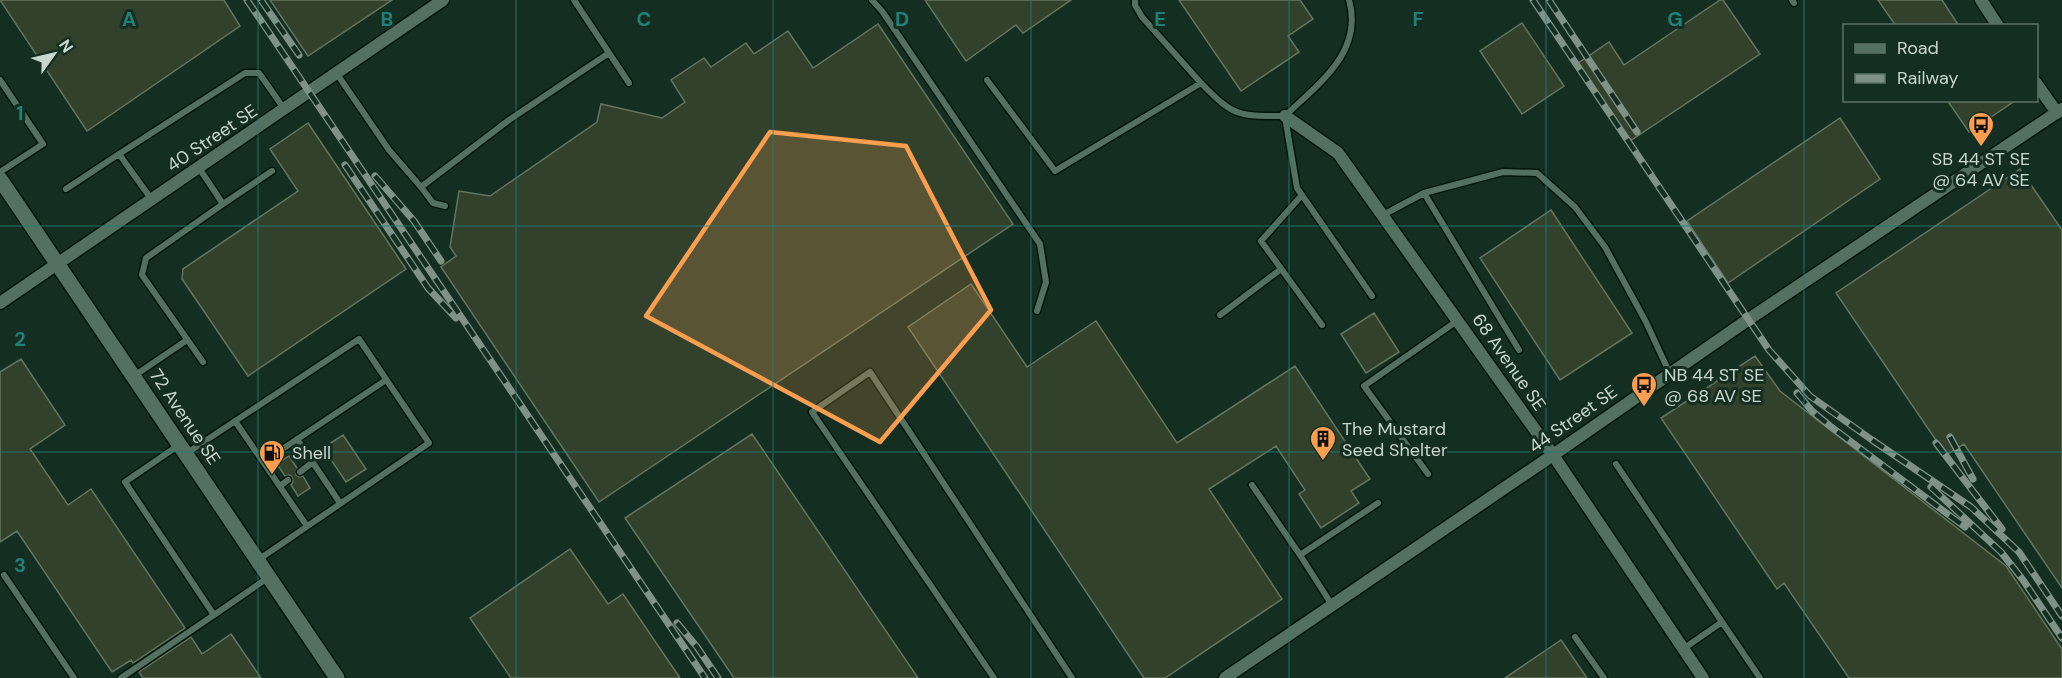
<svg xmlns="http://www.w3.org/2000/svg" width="2062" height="678" viewBox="0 0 2062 678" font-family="'DM Sans',sans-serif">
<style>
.building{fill:#31412c;stroke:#63755e;stroke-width:1.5}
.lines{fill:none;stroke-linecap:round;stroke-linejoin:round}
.service-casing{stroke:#00160a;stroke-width:9}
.minor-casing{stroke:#00160a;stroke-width:15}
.tertiary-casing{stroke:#00160a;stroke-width:18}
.service{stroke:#537060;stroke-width:6}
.minor{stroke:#537060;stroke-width:12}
.tertiary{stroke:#537060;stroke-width:15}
.rail-casing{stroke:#7e9287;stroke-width:7}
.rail{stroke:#142f21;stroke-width:4.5;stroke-dasharray:14;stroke-linecap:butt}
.marked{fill:#fb9e50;fill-opacity:0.2;stroke:#fb9e50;stroke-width:4.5;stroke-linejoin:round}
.grid{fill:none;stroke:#228078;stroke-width:1.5;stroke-opacity:0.55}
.labels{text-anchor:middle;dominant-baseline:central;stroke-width:6;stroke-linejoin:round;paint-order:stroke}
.street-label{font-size:18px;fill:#c8d7ce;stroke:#142f21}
.poi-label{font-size:18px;fill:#c8d7ce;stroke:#142f21;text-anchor:start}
.grid-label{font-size:20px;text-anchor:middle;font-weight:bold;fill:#228078;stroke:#142f21;stroke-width:6;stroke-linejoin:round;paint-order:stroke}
</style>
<rect width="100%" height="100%" fill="#142f21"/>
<!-- building -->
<path class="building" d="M 0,0 L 224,0 L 240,26 L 87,131 Z
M 270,0 L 392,0 L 308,56 Z
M 925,0 L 1071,0 L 1023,33 L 1016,25 L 966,61 Z
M 1179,0 L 1300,0 L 1313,19 L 1288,36 L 1299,52 L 1241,91 Z
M 1720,0 L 1723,0 L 1760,54 L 1630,141 L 1577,64 L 1609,42 L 1624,65 Z
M 1878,0 L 1942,0 L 1959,26 L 1896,26 Z
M 1522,23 L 1564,86 L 1522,114 L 1480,51 Z
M 878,24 L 1013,224 L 599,502 L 441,267 L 456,256 L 450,247 L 459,191 L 490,196 L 597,122 L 601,104 L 662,118 L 685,102 L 671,80 L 704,58 L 711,67 L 746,43 L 754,54 L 788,31 L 813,68 Z
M 1947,100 L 2016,100 L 1969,132 Z
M 1840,118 L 1880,179 L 1728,283 L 1687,221 Z
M 308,123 L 406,269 L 248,376 L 182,279 L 183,269 L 298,191 L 270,149 Z
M 2020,169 L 2062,230 L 2062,588 L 1964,444 L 1946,455 L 1836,293 Z
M 1551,210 L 1632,333 L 1560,380 L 1480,258 Z
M 971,284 L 1027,367 L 1096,321 L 1177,443 L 1295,366 L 1370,479 L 1351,491 L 1359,503 L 1321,528 L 1299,494 L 1305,490 L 1276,446 L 1209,489 L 1282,599 L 1165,678 L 1144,678 L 908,327 Z
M 1374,313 L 1399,352 L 1366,373 L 1341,334 Z
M 1755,356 L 1780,391 L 2006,566 L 2062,649 L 2062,678 L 1849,678 L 1784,583 L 1777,589 L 1661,418 Z
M 21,359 L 65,425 L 30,449 L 68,505 L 91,489 L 185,628 L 133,663 L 131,660 L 112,672 L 17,531 L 0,542 L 0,372 Z
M 752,434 L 918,678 L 734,678 L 625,518 Z
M 343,435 L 366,469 L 346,482 L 323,448 Z
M 289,456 L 297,468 L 296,475 L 299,477 L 303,476 L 310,488 L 298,496 L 291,485 L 293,482 L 292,477 L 290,475 L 285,476 L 277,464 Z
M 570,549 L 608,604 L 623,594 L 680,678 L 511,678 L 470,618 Z
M 231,634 L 261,678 L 143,678 L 139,672 L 191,637 L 202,654 Z
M 1561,640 L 1587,678 L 1505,678 Z"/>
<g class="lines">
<defs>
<path id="service" d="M 574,0 L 629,83
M 872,0 L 882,11 L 1040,244 L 1046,282 L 1037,311
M 1135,0 L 1135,5 L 1142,17 L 1201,83
M 1792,0 L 1794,3
M 337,74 L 389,150 L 421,187
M 0,80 L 43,144 L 0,172
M 987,80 L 1055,171 L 1201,83 C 1234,117 1238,116 1285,116 C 1318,84 1364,52 1349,0
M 1285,117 L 1297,188 L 1372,296
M 199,168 L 223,204 L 272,171
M 66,189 L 119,154
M 1424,193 L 1519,350
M 1302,195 L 1261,241 L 1322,325
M 152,200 L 119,154 L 245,73 L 259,73 L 285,110
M 445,206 L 433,203 L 421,187 L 509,120 L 609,53
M 1383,215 L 1424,193 L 1503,172 L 1537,173 L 1575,207 L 1605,247 L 1646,322 L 1670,374
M 1220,315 L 1281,269
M 203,362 L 142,275 L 146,258 L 223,204
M 134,376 L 187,340
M 235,421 L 307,526
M 297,439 L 340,503
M 179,445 L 125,482 L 214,615 L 269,577
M 187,453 L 359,339 L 429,443 L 258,560
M 263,462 L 386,380
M 1616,464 L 1722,622
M 300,472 L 313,462
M 1428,474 L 1364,386 L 1457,321
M 1252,485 L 1300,555 L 1378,503
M 280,486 L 288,480
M 1300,555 L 1332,605
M 4,575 L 74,678
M 1575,637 L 1604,678
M 1683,649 L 1722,622 L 1760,678
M 121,678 L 214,615
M 994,678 L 812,412 L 870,372 L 1072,678"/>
<path id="minor" d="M 1981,0 L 1998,26
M 2036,83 L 2057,113
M 1285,116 L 1338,153 L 1553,455 L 1703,678
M 0,303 L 443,0
M 1225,678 L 1553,455 L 1749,319 L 2062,109"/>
<path id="tertiary" d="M 0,179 L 337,678"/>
</defs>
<!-- service casing -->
<use href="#service" class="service-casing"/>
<!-- minor casing -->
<use href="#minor" class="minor-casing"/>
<!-- tertiary casing -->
<use href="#tertiary" class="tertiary-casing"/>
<!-- service -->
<use href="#service" class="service"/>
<!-- minor -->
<use href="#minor" class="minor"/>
<!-- tertiary -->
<use href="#tertiary" class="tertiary"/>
<defs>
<path id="rail" d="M 247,0 L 705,678
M 261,0 L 299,55
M 1533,0 L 1769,350 L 1810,396 L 1872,440 L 1971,507 L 2019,552 L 2062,616
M 1549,0 L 1637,132
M 345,165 L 428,288 L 456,318
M 375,176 L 414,221 L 441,261
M 1797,393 L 1812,411 L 1830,426 L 1965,527
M 1950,437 L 1973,479
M 1936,443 L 2002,529
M 1931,487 L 2001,552 L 2023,580 L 2062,638
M 677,623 L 697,647 L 718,678"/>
</defs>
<!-- rail casing -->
<use href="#rail" class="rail-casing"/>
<!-- rail -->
<use href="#rail" class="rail"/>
</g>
<!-- marked area -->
<path class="marked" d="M 770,132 L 906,146 L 991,310 L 880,442 L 646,316 Z"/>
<!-- grid -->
<path class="grid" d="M 258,0 L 258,678M 516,0 L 516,678M 773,0 L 773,678M 1031,0 L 1031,678M 1289,0 L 1289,678M 1546,0 L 1546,678M 1804,0 L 1804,678M 0,226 L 2062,226M 0,452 L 2062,452"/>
<!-- icons -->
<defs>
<symbol id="bus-pin" viewBox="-11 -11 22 30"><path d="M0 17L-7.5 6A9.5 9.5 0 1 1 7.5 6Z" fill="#fb9e50" stroke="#142f21"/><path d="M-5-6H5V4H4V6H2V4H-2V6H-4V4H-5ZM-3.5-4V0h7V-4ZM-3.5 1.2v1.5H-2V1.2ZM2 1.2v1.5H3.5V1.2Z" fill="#111"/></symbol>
<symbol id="building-pin" viewBox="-11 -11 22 30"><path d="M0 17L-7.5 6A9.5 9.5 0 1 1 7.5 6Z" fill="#fb9e50" stroke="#142f21"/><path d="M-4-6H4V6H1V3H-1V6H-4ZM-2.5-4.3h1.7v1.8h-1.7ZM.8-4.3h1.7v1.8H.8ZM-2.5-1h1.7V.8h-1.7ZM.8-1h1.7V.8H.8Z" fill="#111"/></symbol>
<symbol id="fuel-pin" viewBox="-11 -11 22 30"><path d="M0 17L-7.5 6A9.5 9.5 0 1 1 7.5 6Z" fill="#fb9e50" stroke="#142f21"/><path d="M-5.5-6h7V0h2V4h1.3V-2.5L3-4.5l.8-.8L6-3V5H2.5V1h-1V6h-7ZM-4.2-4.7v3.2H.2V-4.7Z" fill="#111"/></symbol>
</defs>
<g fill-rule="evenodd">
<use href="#bus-pin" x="1966" y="110" width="30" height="40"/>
<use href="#bus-pin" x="1629" y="370" width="30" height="40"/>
<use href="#building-pin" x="1308" y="424" width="30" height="40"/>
<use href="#fuel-pin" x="257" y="438" width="30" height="40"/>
</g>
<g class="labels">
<!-- street labels -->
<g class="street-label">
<text transform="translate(212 138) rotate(-34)">40 Street SE</text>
<text transform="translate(1509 362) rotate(55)">68 Avenue SE</text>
<text transform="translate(185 417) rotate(56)">72 Avenue SE</text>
<text transform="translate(1573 419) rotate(-35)">44 Street SE</text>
</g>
<!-- poi labels -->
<g class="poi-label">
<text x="1981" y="159" text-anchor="middle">SB 44 ST SE<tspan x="1981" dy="21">@ 64 AV SE</tspan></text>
<text x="1664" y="375">NB 44 ST SE<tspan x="1664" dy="21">@ 68 AV SE</tspan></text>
<text x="1342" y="429">The Mustard<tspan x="1342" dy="21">Seed Shelter</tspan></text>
<text x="292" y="453">Shell</text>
</g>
</g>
<g class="grid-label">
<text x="129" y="26">A</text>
<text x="387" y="26">B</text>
<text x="644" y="26">C</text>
<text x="902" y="26">D</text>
<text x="1160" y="26">E</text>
<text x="1418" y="26">F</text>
<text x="1675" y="26">G</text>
<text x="20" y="120">1</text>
<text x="20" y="346">2</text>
<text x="20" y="572">3</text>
</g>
<!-- legend -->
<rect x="1843" y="24" width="195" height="78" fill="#142f21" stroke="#5c7266" stroke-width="1.5"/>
<rect x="1855" y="44" width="30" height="9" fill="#537060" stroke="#5c7266" stroke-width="1.5"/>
<text x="1897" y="54" font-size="18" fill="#c8d7ce">Road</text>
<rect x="1855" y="74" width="30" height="9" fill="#7e9287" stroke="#5c7266" stroke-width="1.5"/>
<text x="1897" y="84" font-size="18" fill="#c8d7ce">Railway</text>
<!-- north arrow -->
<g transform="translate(54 54) rotate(56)" stroke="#142f21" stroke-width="4.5" paint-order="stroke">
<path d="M0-4.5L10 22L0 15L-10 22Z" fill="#c8d7ce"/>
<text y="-9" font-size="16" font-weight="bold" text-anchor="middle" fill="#c8d7ce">N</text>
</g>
</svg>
